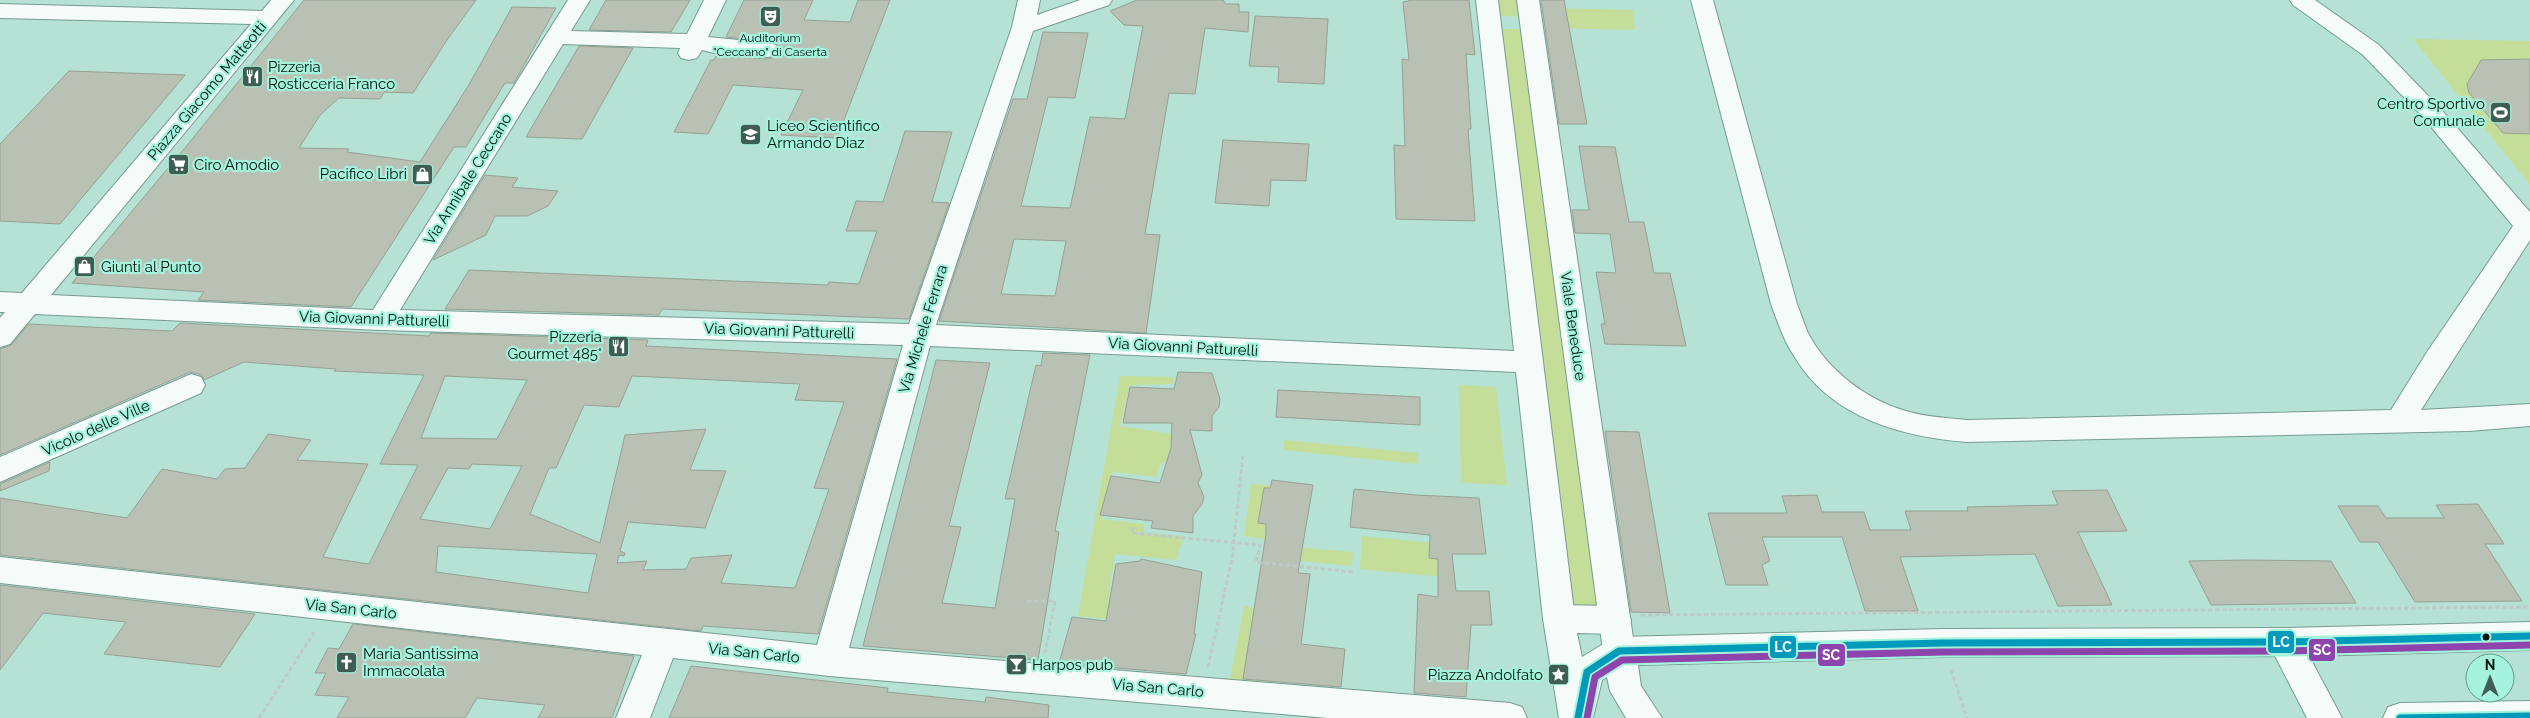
<svg xmlns="http://www.w3.org/2000/svg" width="2530" height="718" viewBox="0 0 2530 718" font-family="Raleway,sans-serif">
<style>
.green{fill:#c4de9a}
.building{fill:#b8c1b4;stroke:#96a093;fill-rule:evenodd}
.lines{fill:none;stroke-linecap:round;stroke-linejoin:round}
.minor-casing{stroke:#779b91;stroke-width:2}
.major-casing{stroke:#779b91;stroke-width:2}
.path{stroke:#becac7;stroke-width:3;stroke-dasharray:4.5 2.5;stroke-linecap:butt}
.minor{fill:#f4fbf9;fill-rule:evenodd}
.major{fill:#f4fbf9;fill-rule:evenodd}
.bus-1-casing{stroke:#a5f3dd;stroke-width:11}
.bus-2-casing{stroke:#a5f3dd;stroke-width:11}
.bus-1{stroke:#009abb;stroke-width:7}
.bus-2{stroke:#8e44ad;stroke-width:7}
.bus-dot{fill:#00150f;stroke:#a5f3dd;stroke-width:2}
.labels{text-anchor:middle;dominant-baseline:central;stroke-width:4.5;stroke-linejoin:round;paint-order:stroke}
.far-poi-label{font-size:12px;fill:#00150f;stroke:#a5f3dd}
.poi-label{font-size:15px;fill:#00150f;stroke:#a5f3dd;text-anchor:start}
.street-label{font-size:15px;fill:#00150f;stroke:#a5f3dd}
.line-badge{stroke:#a5f3dd;stroke-width:2}
.badge-label{font-size:14px;text-anchor:middle;font-weight:bold;fill:#fff}
</style>
<rect width="100%" height="100%" fill="#b6e2d5"/>
<!-- green -->
<path class="green" d="M 1494,0 L 1519,0 L 1521,17 L 1495,15 Z
M 1546,8 L 1633,10 L 1635,30 L 1550,28 Z
M 1498,29 L 1524,29 L 1602,607 L 1571,608 Z
M 2413,39 L 2530,41 L 2530,185 Z
M 1120,376 L 1174,377 L 1173,384 L 1130,385 L 1120,426 L 1179,435 L 1173,461 L 1161,463 L 1157,477 L 1112,472 L 1102,519 L 1144,524 L 1144,533 L 1184,536 L 1176,560 L 1115,554 L 1108,601 L 1145,607 L 1143,623 L 1078,616 Z
M 1459,385 L 1496,387 L 1507,485 L 1461,483 Z
M 1284,440 L 1418,453 L 1418,464 L 1283,450 Z
M 1251,484 L 1285,486 L 1276,541 L 1244,536 Z
M 1362,536 L 1445,544 L 1444,577 L 1360,569 Z
M 1272,545 L 1353,552 L 1352,566 L 1270,558 Z
M 1244,606 L 1275,611 L 1267,682 L 1230,679 Z"/>
<!-- building -->
<path class="building" d="M 304,0 L 476,0 L 447,40 L 413,93 L 384,92 L 380,99 L 339,98 L 320,115 L 299,148 L 349,149 L 347,152 L 420,162 L 470,83 L 512,7 L 556,8 L 514,83 L 505,83 L 466,147 L 454,147 L 351,307 L 198,300 L 204,292 L 72,283 L 189,143 Z
M 606,0 L 690,0 L 671,32 L 589,30 Z
M 744,0 L 813,0 L 804,20 L 850,22 L 858,0 L 890,0 L 837,138 L 781,135 L 803,90 L 733,85 L 708,134 L 674,132 L 711,60 L 714,60 L 716,56 L 768,59 L 776,57 L 781,51 L 776,43 L 726,37 Z
M 1137,0 L 1223,0 L 1226,4 L 1239,4 L 1239,12 L 1249,12 L 1248,32 L 1205,28 L 1195,94 L 1169,93 L 1145,234 L 1160,235 L 1146,333 L 939,321 L 1013,99 L 1027,99 L 1043,32 L 1088,33 L 1075,98 L 1048,97 L 1021,206 L 1070,208 L 1090,117 L 1125,119 L 1143,26 L 1124,25 L 1110,11 ZM 1014,239 L 1066,241 L 1055,296 L 1001,294 Z
M 1413,0 L 1469,0 L 1475,55 L 1466,54 L 1471,129 L 1468,129 L 1475,221 L 1396,219 L 1394,145 L 1405,146 L 1402,59 L 1409,60 L 1403,2 Z
M 1541,0 L 1564,0 L 1587,124 L 1559,124 Z
M 1255,16 L 1328,19 L 1324,84 L 1278,82 L 1279,67 L 1249,66 Z
M 579,46 L 633,48 L 582,139 L 526,137 Z
M 2530,59 L 2530,134 L 2503,133 L 2469,93 L 2467,84 L 2481,60 Z
M 69,71 L 185,75 L 60,224 L 0,221 L 0,144 Z
M 905,131 L 952,132 L 932,202 L 949,203 L 909,319 L 662,309 L 659,315 L 445,309 L 469,270 L 828,285 L 829,282 L 859,284 L 877,231 L 846,231 L 856,201 L 883,202 Z
M 1223,140 L 1309,144 L 1306,181 L 1271,180 L 1269,206 L 1215,203 Z
M 1579,146 L 1615,147 L 1629,222 L 1644,222 L 1654,273 L 1670,273 L 1686,346 L 1605,344 L 1601,324 L 1605,324 L 1596,272 L 1616,273 L 1610,234 L 1575,233 L 1572,210 L 1589,210 Z
M 485,175 L 518,178 L 512,187 L 558,191 L 548,206 L 527,216 L 495,216 L 486,235 L 433,260 Z
M 180,323 L 429,336 L 431,333 L 648,340 L 646,346 L 897,359 L 818,634 L 703,626 L 701,631 L 0,555 L 0,498 L 127,518 L 162,469 L 217,479 L 225,469 L 245,468 L 268,434 L 311,440 L 297,460 L 368,464 L 323,557 L 369,564 L 418,465 L 380,464 L 424,375 L 334,371 L 336,369 L 244,362 L 204,380 L 202,375 L 190,372 L 0,455 L 0,349 L 11,345 L 29,324 L 172,331 ZM 445,376 L 527,380 L 497,439 L 421,438 ZM 632,376 L 800,384 L 795,400 L 844,402 L 814,488 L 829,489 L 795,588 L 721,583 L 732,555 L 691,558 L 686,569 L 643,570 L 647,561 L 617,563 L 619,555 L 624,556 L 625,553 L 620,551 L 628,522 L 705,528 L 726,471 L 690,470 L 706,429 L 625,435 L 600,543 L 530,514 L 549,468 L 556,468 L 584,405 L 619,407 ZM 472,464 L 522,466 L 490,529 L 420,519 L 448,468 L 469,469 ZM 438,546 L 597,554 L 588,593 L 436,572 Z
M 1043,353 L 1090,355 L 1055,531 L 1059,532 L 1038,660 L 863,646 L 936,360 L 990,363 L 949,526 L 961,527 L 942,603 L 995,608 L 1015,499 L 1005,499 L 1036,365 L 1041,366 Z
M 1178,372 L 1212,373 L 1220,399 L 1219,407 L 1212,416 L 1212,431 L 1190,430 L 1202,475 L 1198,483 L 1204,497 L 1202,504 L 1193,516 L 1193,533 L 1151,528 L 1153,521 L 1100,515 L 1111,476 L 1160,483 L 1171,448 L 1172,423 L 1123,423 L 1130,387 L 1174,389 Z
M 1278,390 L 1420,397 L 1420,425 L 1276,417 Z
M 1605,431 L 1639,432 L 1670,613 L 1631,612 Z
M 50,462 L 49,471 L 0,491 L 0,484 Z
M 1272,480 L 1313,485 L 1298,573 L 1310,574 L 1301,644 L 1345,649 L 1341,687 L 1243,679 L 1266,534 L 1266,524 L 1258,523 L 1264,488 L 1270,488 Z
M 1354,489 L 1416,495 L 1479,498 L 1486,554 L 1452,554 L 1456,591 L 1489,591 L 1492,625 L 1471,625 L 1466,697 L 1414,693 L 1418,594 L 1438,597 L 1438,559 L 1429,558 L 1430,535 L 1350,527 Z
M 2107,490 L 2127,531 L 2078,532 L 2112,605 L 2058,606 L 2035,554 L 1900,557 L 1918,611 L 1865,611 L 1842,537 L 1762,537 L 1770,561 L 1762,565 L 1768,585 L 1726,585 L 1708,513 L 1787,513 L 1782,496 L 1817,495 L 1822,512 L 1864,512 L 1870,530 L 1911,530 L 1905,511 L 1968,511 L 1967,507 L 2058,505 L 2052,491 Z
M 2478,504 L 2504,544 L 2485,544 L 2522,601 L 2415,602 L 2378,542 L 2360,542 L 2338,506 L 2378,506 L 2386,518 L 2444,518 L 2436,505 Z
M 1141,559 L 1202,572 L 1194,634 L 1196,634 L 1186,674 L 1059,663 L 1072,617 L 1106,621 L 1116,564 L 1140,561 Z
M 2245,560 L 2331,561 L 2356,603 L 2211,605 L 2189,561 Z
M 0,585 L 255,614 L 220,667 L 104,654 L 126,622 L 43,613 L 0,670 Z
M 353,624 L 634,656 L 612,718 L 538,718 L 545,705 L 477,698 L 465,718 L 337,718 L 349,697 L 315,695 L 326,673 L 315,673 L 328,648 L 339,649 Z
M 691,666 L 888,688 L 887,692 L 985,702 L 986,697 L 1049,705 L 1048,718 L 669,718 Z"/>
<g class="lines">
<defs>
<path id="minor" d="M 271,0 L 294,0 L 51,295 L 373,310 L 568,0 L 590,0 L 571,31 L 687,34 L 704,0 L 726,0 L 708,37 L 768,43 L 776,45 L 779,50 L 776,55 L 768,57 L 718,54 L 702,50 L 697,58 L 689,60 L 681,58 L 678,53 L 680,48 L 563,44 L 400,310 L 909,324 L 1012,27 L 1018,0 L 1040,0 L 1037,15 L 1080,0 L 1112,0 L 1109,5 L 1033,31 L 936,325 L 1514,351 L 1476,0 L 1498,0 L 1575,619 L 1570,629 L 1559,633 L 1548,629 L 1543,619 L 1516,372 L 930,346 L 849,648 L 1510,703 L 1522,707 L 1527,718 L 1328,718 L 829,676 L 673,658 L 650,718 L 616,718 L 642,655 L 0,583 L 0,557 L 817,645 L 903,345 L 380,330 L 35,314 L 10,344 L 0,347 L 0,318 L 5,312 L 0,312 L 0,292 L 22,293 L 251,24 L 0,18 L 0,4 L 262,11 Z
M 1517,0 L 1539,0 L 1635,651 L 1630,661 L 1619,665 L 1608,661 L 1603,651 Z
M 1691,0 L 1713,0 L 1797,304 C 1801,314 1804,324 1808,333 C 1827,370 1867,400 1906,411 C 1926,417 1947,418 1967,420 L 2391,410 L 2427,352 L 2513,226 L 2423,117 L 2363,55 L 2293,5 L 2290,0 L 2315,0 L 2379,45 L 2439,107 L 2530,212 L 2530,240 L 2421,410 L 2530,404 L 2530,426 L 2469,431 L 1967,442 C 1903,437 1832,418 1796,359 C 1784,342 1778,323 1771,304 Z
M 191,374 L 201,377 L 205,385 L 201,393 L 0,482 L 0,457 Z"/>
<path id="major" d="M 1559,605 L 1615,606 L 1626,610 L 1631,620 L 1626,630 L 1615,634 L 1577,633 L 1582,657 L 1608,641 L 1619,637 L 1943,629 L 2284,628 L 2530,622 L 2530,650 L 2309,656 L 2342,718 L 2307,718 L 2275,656 L 1943,657 L 1638,665 L 1641,686 L 1662,718 L 1626,718 L 1610,691 L 1607,677 L 1602,680 L 1593,718 L 1559,718 L 1543,619 L 1548,609 Z
M 2530,701 L 2530,718 L 2383,718 L 2388,707 L 2400,703 Z"/>
</defs>
<!-- minor casing -->
<use href="#minor" class="minor-casing"/>
<!-- major casing -->
<use href="#major" class="major-casing"/>
<!-- path -->
<path class="path" d="M 1133,527 L 1132,533 L 1260,545 L 1256,562 L 1354,572
M 1027,601 L 1055,601 L 1045,653
M 1641,615 L 2530,607
M 1208,667 L 1232,559 L 1243,455
M 1951,670 L 1967,718
M 259,718 L 315,631"/>
<!-- minor -->
<use href="#minor" class="minor"/>
<!-- major -->
<use href="#major" class="major"/>
<defs>
<path id="bus-1" d="M 1578,718 L 1587,672 L 1619,651 L 1943,643 L 2284,642 L 2530,636
M 2400,718 L 2530,716"/>
<path id="bus-2" d="M 1587,718 L 1595,677 L 1622,660 L 1943,652 L 2284,651 L 2530,645"/>
</defs>
<!-- bus-1 casing -->
<use href="#bus-1" class="bus-1-casing"/>
<!-- bus-2 casing -->
<use href="#bus-2" class="bus-2-casing"/>
<!-- bus-1 -->
<use href="#bus-1" class="bus-1"/>
<!-- bus-2 -->
<use href="#bus-2" class="bus-2"/>
</g>
<!-- icons -->
<defs>
<symbol id="theatre-square" viewBox="-11 -11 22 22"><rect x="-9" y="-9" width="18" height="18" rx="4" fill="#405d54" stroke="#a5f3dd"/><path d="M-5-5.5Q0-4 5-5.5V0Q5 5 0 6Q-5 5-5 0ZM-3.3-2.5H-1v1.5H-3.3ZM1-2.5H3.3v1.5H1ZM-2.8 1Q0 5.5 2.8 1Z" fill="#fff"/></symbol>
<symbol id="restaurant-square" viewBox="-11 -11 22 22"><rect x="-9" y="-9" width="18" height="18" rx="4" fill="#405d54" stroke="#a5f3dd"/><path d="M-5-6h1v4h1v-4h1v4h1v-4h1v5L-1.5 .5V6h-2V.5L-5-1ZM5-6V6H3V1.5H1.5Q1.5-4 5-6Z" fill="#fff"/></symbol>
<symbol id="stadium-square" viewBox="-11 -11 22 22"><rect x="-9" y="-9" width="18" height="18" rx="4" fill="#405d54" stroke="#a5f3dd"/><path d="M0-5a6.5 5 0 1 0 0 10a6.5 5 0 1 0 0-10ZM-3.5-1.8h7v3.6h-7Z" fill="#fff"/></symbol>
<symbol id="school-square" viewBox="-11 -11 22 22"><rect x="-9" y="-9" width="18" height="18" rx="4" fill="#405d54" stroke="#a5f3dd"/><path d="M0-5L7-2L0 1L-7-2ZM-4 1L0 2.5L4 1V4Q0 6-4 4Z" fill="#fff"/></symbol>
<symbol id="supermarket-square" viewBox="-11 -11 22 22"><rect x="-9" y="-9" width="18" height="18" rx="4" fill="#405d54" stroke="#a5f3dd"/><path d="M-6-5.5h2.5l.6 2H6L4.5 2H-2.5L-4.4-4H-6ZM-1.5 3.2a1.3 1.3 0 1 0 .1 0ZM3 3.2a1.3 1.3 0 1 0 .1 0Z" fill="#fff"/></symbol>
<symbol id="shop-square" viewBox="-11 -11 22 22"><rect x="-9" y="-9" width="18" height="18" rx="4" fill="#405d54" stroke="#a5f3dd"/><path d="M-5-2.5h2.3a2.7 3.5 0 0 1 5.4 0H5L5.5 6h-11ZM-1.5-2.5h3a1.5 2.3 0 0 0-3 0Z" fill="#fff"/></symbol>
<symbol id="church-square" viewBox="-11 -11 22 22"><rect x="-9" y="-9" width="18" height="18" rx="4" fill="#405d54" stroke="#a5f3dd"/><path d="M-1.2-6h2.4v3.5h3.3v2.4h-3.3V6h-2.4V-.1h-3.3v-2.4h3.3Z" fill="#fff"/></symbol>
<symbol id="bar-square" viewBox="-11 -11 22 22"><rect x="-9" y="-9" width="18" height="18" rx="4" fill="#405d54" stroke="#a5f3dd"/><path d="M-6-5H6L.8 .8V4.5H3.5V6h-7V4.5H-.8V.8Z" fill="#fff"/></symbol>
<symbol id="sight-square" viewBox="-11 -11 22 22"><rect x="-9" y="-9" width="18" height="18" rx="4" fill="#405d54" stroke="#a5f3dd"/><path d="M0-6L1.8-2.2L6-1.7L2.9 1.2L3.7 5.4L0 3.3L-3.7 5.4L-2.9 1.2L-6-1.7L-1.8-2.2Z" fill="#fff"/></symbol>
</defs>
<g fill-rule="evenodd">
<use href="#theatre-square" x="758" y="4" width="25" height="25"/>
<use href="#restaurant-square" x="240" y="64" width="25" height="25"/>
<use href="#stadium-square" x="2488" y="100" width="25" height="25"/>
<use href="#school-square" x="738" y="122" width="25" height="25"/>
<use href="#supermarket-square" x="166" y="152" width="25" height="25"/>
<use href="#shop-square" x="410" y="162" width="25" height="25"/>
<use href="#shop-square" x="72" y="254" width="25" height="25"/>
<use href="#restaurant-square" x="606" y="334" width="25" height="25"/>
<use href="#church-square" x="334" y="650" width="25" height="25"/>
<use href="#bar-square" x="1004" y="652" width="25" height="25"/>
<use href="#sight-square" x="1546" y="662" width="25" height="25"/>
</g>
<!-- markers -->
<circle class="bus-dot" cx="2486" cy="637" r="4.5"/>
<g class="labels">
<!-- far-poi labels -->
<g class="far-poi-label">
<text x="770" y="38">Auditorium<tspan x="770" dy="14">"Ceccano" di Caserta</tspan></text>
</g>
<!-- poi labels -->
<g class="poi-label">
<text x="268" y="67">Pizzeria<tspan x="268" dy="17">Rosticceria Franco</tspan></text>
<text x="2485" y="104" text-anchor="end">Centro Sportivo<tspan x="2485" dy="17">Comunale</tspan></text>
<text x="767" y="126">Liceo Scientifico<tspan x="767" dy="17">Armando Diaz</tspan></text>
<text x="194" y="165">Ciro Amodio</text>
<text x="407" y="174" text-anchor="end">Pacifico Libri</text>
<text x="101" y="267">Giunti al Punto</text>
<text x="602" y="337" text-anchor="end">Pizzeria<tspan x="602" dy="17">Gourmet 485°</tspan></text>
<text x="363" y="654">Maria Santissima<tspan x="363" dy="17">Immacolata</tspan></text>
<text x="1032" y="665">Harpos pub</text>
<text x="1543" y="675" text-anchor="end">Piazza Andolfato</text>
</g>
<!-- street labels -->
<g class="street-label">
<text transform="translate(207 91) rotate(-50)">Piazza Giacomo Matteotti</text>
<text transform="translate(468 179) rotate(-58)">Via Annibale Ceccano</text>
<text transform="translate(374 319) rotate(2)">Via Giovanni Patturelli</text>
<text transform="translate(1573 326) rotate(82)">Viale Beneduce</text>
<text transform="translate(923 329) rotate(-73)">Via Michele Ferrara</text>
<text transform="translate(779 331) rotate(2)">Via Giovanni Patturelli</text>
<text transform="translate(1183 347) rotate(3)">Via Giovanni Patturelli</text>
<text transform="translate(96 428) rotate(-24)">Vicolo delle Ville</text>
<text transform="translate(351 609) rotate(6)">Via San Carlo</text>
<text transform="translate(754 653) rotate(6)">Via San Carlo</text>
<text transform="translate(1158 688) rotate(5)">Via San Carlo</text>
</g>
</g>
<g class="line-badge">
<rect x="2267" y="630" width="28" height="24" rx="5" fill="#009abb"/>
<rect x="1769" y="635" width="28" height="24" rx="5" fill="#009abb"/>
<rect x="2308" y="638" width="28" height="24" rx="5" fill="#8e44ad"/>
<rect x="1817" y="643" width="29" height="24" rx="5" fill="#8e44ad"/>
</g>
<g class="badge-label">
<text x="2281" y="647">LC</text>
<text x="1783" y="652">LC</text>
<text x="2322" y="655">SC</text>
<text x="1831" y="660">SC</text>
</g>
<!-- north arrow -->
<g transform="translate(2490 678)"><circle r="24" fill="#a5f3dd" stroke="#639a8b"/>
<path d="M0-4L9 19L0 12L-9 19Z" fill="#405d54"/>
<text y="-8" font-size="14" font-weight="bold" text-anchor="middle" fill="#00150f">N</text>
</g>
</svg>
